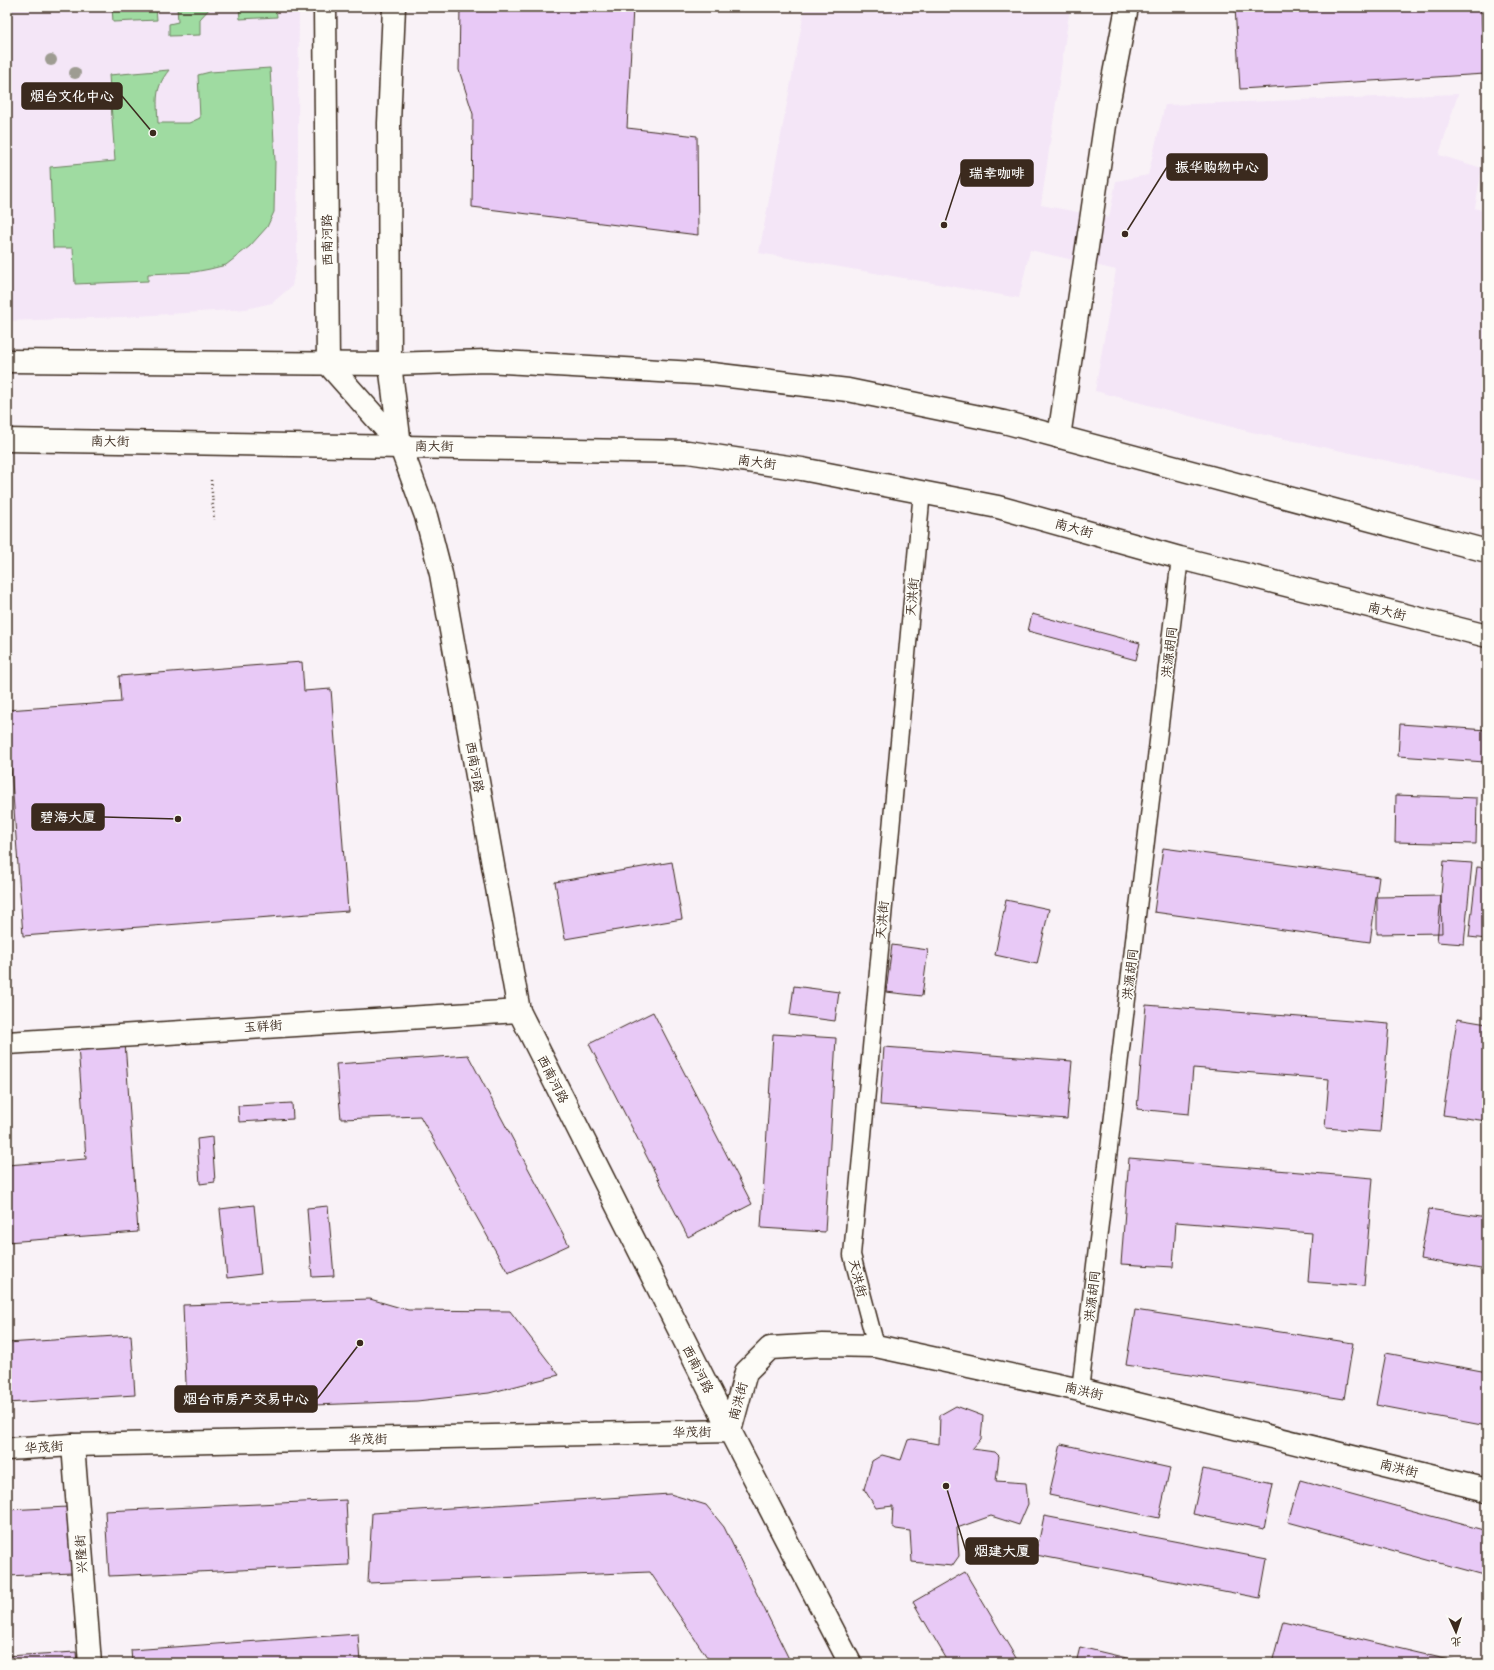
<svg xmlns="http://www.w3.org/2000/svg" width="1494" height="1670" viewBox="0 0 1494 1670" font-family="'Comic Neue','LXGW WenKai TC',sans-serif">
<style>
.built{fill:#f4e6f7}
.green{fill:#9fdba1;stroke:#6d8260}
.building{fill:#e8c9f6;stroke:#3b2a1e}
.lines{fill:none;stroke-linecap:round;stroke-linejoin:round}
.lane-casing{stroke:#3b2a1e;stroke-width:19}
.street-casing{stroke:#3b2a1e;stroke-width:25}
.secondary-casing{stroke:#3b2a1e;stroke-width:25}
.primary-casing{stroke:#3b2a1e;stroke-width:25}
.path{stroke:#3b2a1e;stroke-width:2.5;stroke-dasharray:1 3;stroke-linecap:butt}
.lane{stroke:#fdfcf7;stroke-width:16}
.street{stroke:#fdfcf7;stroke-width:22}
.secondary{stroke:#fdfcf7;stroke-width:22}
.primary{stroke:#fdfcf7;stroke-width:22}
.tree{fill:#9e9c92}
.labels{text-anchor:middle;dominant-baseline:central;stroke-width:3;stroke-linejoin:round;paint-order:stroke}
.street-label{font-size:13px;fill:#3b2a1e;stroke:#fdfcf7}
.leader{fill:none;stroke:#3b2a1e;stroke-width:1.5}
.callout-dot{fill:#3b2a1e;stroke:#fdfcf7;stroke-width:1.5}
.callout{fill:#3b2a1e;stroke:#3b2a1e;stroke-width:1.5}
.callout-label{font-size:14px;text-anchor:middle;font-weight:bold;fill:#fff}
</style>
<rect width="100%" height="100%" fill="#f9f2f7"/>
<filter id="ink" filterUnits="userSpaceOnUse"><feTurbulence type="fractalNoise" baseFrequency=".025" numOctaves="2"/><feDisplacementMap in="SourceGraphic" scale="8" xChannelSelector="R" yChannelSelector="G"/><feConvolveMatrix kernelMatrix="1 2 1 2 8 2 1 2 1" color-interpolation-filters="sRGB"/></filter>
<g filter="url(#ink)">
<!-- built -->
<path class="built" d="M 7,7 L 299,7 L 297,260 L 292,286 L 272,303 L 246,309 L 123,317 L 7,321 Z
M 805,7 L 1070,7 L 1041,205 L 1109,218 L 1116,181 L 1148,175 L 1165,105 L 1458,94 L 1439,155 L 1482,168 L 1475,208 L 1487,212 L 1487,482 L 1247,431 L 1095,391 L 1116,270 L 1030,250 L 1019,298 L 759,253 Z"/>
<!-- green -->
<path class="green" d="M 112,7 L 156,7 L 157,20 L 113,22 Z
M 177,7 L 211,7 L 200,19 L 200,35 L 169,36 L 169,24 L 178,22 Z
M 239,7 L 276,7 L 277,17 L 240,19 Z
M 270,68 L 275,161 L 274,212 L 267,227 L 250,246 L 226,265 L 210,269 L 194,272 L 148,274 L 148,281 L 75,284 L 73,248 L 53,248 L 50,167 L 115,161 L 109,75 L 169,70 C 154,89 157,100 158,123 L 189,123 L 200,118 L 198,75 L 210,72 Z"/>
<!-- building -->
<path class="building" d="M 460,7 L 633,7 L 627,128 L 697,136 L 698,235 L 472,207 L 473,114 L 459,70 Z
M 1235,7 L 1481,7 L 1485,74 L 1240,89 Z
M 1481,7 L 1487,7 L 1487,108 L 1485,74 Z
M 1032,614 L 1140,643 L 1136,660 L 1028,631 Z
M 302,662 L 304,691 L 331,689 L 348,911 L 23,936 L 7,710 L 121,702 L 119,676 Z
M 1400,724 L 1487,730 L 1485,762 L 1398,756 Z
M 1396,795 L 1477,798 L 1476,844 L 1395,842 Z
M 1163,848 L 1379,877 L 1370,942 L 1154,912 Z
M 1444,861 L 1472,863 L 1464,944 L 1437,942 Z
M 672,862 L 682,919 L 565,939 L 555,882 Z
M 1477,867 L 1487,868 L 1487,939 L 1469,937 Z
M 1441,896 L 1442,933 L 1377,934 L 1377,897 Z
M 1006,900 L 1049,909 L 1037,964 L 995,955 Z
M 892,945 L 928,950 L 922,996 L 886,992 Z
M 794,986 L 839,992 L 835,1021 L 790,1015 Z
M 1146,1005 L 1389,1024 L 1380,1132 L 1325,1128 L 1329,1079 L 1193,1068 L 1189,1114 L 1137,1109 Z
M 653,1012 L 752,1204 L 688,1237 L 589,1044 Z
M 1457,1019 L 1487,1024 L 1487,1121 L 1443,1115 Z
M 773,1034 L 836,1038 L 825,1232 L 761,1228 Z
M 125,1042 L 138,1232 L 7,1242 L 7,1165 L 86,1159 L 78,1045 Z
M 884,1047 L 1072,1061 L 1067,1119 L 880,1105 Z
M 468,1055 L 569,1245 L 508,1273 L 420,1116 L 341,1119 L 336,1064 Z
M 292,1103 L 293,1119 L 239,1122 L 238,1106 Z
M 212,1137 L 215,1182 L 200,1184 L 197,1139 Z
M 1129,1158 L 1373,1178 L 1364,1286 L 1308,1282 L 1312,1233 L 1176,1222 L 1173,1267 L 1121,1264 Z
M 254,1205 L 261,1274 L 227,1278 L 220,1209 Z
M 328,1206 L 334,1276 L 312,1277 L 307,1208 Z
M 1429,1209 L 1487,1218 L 1487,1270 L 1420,1259 Z
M 370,1299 L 408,1310 L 510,1311 L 559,1375 L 489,1393 L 417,1401 L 187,1410 L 183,1305 Z
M 1135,1310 L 1353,1343 L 1344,1399 L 1126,1365 Z
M 131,1335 L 135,1395 L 7,1403 L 7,1343 Z
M 1386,1353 L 1487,1372 L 1487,1426 L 1376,1405 Z
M 956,1406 L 983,1416 L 981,1439 L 972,1449 L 995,1452 L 999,1456 L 996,1481 L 1026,1483 L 1028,1504 L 1019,1525 L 991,1516 L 957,1528 L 959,1556 L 952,1566 L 912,1562 L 910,1531 L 896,1529 L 892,1526 L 893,1506 L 876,1508 L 864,1489 L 872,1461 L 882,1455 L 901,1460 L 908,1440 L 912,1439 L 939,1444 L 940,1415 Z
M 1061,1444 L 1170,1468 L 1159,1518 L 1049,1495 Z
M 1203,1469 L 1273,1484 L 1264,1529 L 1193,1514 Z
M 1300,1480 L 1487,1531 L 1487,1576 L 1288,1522 Z
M 670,1494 L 706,1505 L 724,1527 L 791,1663 L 711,1663 L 650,1572 L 368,1583 L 372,1513 Z
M 346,1500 L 349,1565 L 109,1576 L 105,1511 Z
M 68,1507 L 72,1573 L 7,1576 L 7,1510 Z
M 1044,1516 L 1267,1559 L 1260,1598 L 1036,1555 Z
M 965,1572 L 1019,1663 L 949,1663 L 913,1602 Z
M 1283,1621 L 1461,1663 L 1272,1663 Z
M 358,1634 L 360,1663 L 132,1663 L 131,1650 Z
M 1080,1647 L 1148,1663 L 1076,1663 Z
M 76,1652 L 77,1663 L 7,1663 L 7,1656 Z"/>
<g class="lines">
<defs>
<path id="lane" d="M 876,1346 L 852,1255 L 922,491
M 1080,1390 L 1180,558"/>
<path id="street" d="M 1059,437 L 1108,105 L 1127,7
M 7,1043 L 519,1011
M 73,1445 L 90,1663"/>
<path id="secondary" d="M 325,7 L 328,364 L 400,445
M 394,7 L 389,123 L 390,364 L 400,445 L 426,516 L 441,574 L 519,1011 L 730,1431 L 850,1663
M 730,1431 L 746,1372 L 770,1348 L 823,1345 L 876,1346 L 1080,1390 L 1487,1490
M 7,1449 L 73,1445 L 730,1431"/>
<path id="primary" d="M 7,361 L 390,364 L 487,361 L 712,374 L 848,390 L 1004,422 L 1487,551
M 7,440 L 688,452 L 802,469 L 998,507 L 1180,558 L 1487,636"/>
</defs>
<!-- lane casing -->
<use href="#lane" class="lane-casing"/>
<!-- street casing -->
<use href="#street" class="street-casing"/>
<!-- secondary casing -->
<use href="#secondary" class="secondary-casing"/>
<!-- primary casing -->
<use href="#primary" class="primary-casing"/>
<!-- path -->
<path class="path" d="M 211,480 L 214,520"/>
<!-- lane -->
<use href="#lane" class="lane"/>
<!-- street -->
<use href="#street" class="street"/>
<!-- secondary -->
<use href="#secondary" class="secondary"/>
<!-- primary -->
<use href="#primary" class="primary"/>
</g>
<!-- trees -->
<g class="tree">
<circle cx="51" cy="60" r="6"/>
<circle cx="75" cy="73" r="6"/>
</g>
</g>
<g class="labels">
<!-- street labels -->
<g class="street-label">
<text transform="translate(327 240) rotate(-91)">西南河路</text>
<text transform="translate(110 441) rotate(1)">南大街</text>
<text transform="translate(434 446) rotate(1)">南大街</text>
<text transform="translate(757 462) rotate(8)">南大街</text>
<text transform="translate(1074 528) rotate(16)">南大街</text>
<text transform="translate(912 597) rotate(-85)">天洪街</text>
<text transform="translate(1387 611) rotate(14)">南大街</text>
<text transform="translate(1169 652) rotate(-83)">洪源胡同</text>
<text transform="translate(475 767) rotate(80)">西南河路</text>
<text transform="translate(882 920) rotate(-85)">天洪街</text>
<text transform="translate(1130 974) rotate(-83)">洪源胡同</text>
<text transform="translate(263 1026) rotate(-4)">玉祥街</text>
<text transform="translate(553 1079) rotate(63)">西南河路</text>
<text transform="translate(858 1278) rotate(76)">天洪街</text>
<text transform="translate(1092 1296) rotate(-83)">洪源胡同</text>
<text transform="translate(698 1369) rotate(63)">西南河路</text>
<text transform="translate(1084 1391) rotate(13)">南洪街</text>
<text transform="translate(738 1401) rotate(-75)">南洪街</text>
<text transform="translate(692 1432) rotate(-1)">华茂街</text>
<text transform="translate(368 1439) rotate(-1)">华茂街</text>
<text transform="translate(44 1447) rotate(-4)">华茂街</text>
<text transform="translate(1399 1468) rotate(14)">南洪街</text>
<text transform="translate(81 1554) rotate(-94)">兴隆街</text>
</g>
</g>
<!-- callouts -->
<path class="leader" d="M153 133L122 96M1125 234L1167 167M944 225L961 173M178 819L104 817M360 1343L317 1399M946 1486L966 1551"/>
<g class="callout-dot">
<circle cx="153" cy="133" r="4"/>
<circle cx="1125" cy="234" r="4"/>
<circle cx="944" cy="225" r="4"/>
<circle cx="178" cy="819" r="4"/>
<circle cx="360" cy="1343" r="4"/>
<circle cx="946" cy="1486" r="4"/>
</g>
<g class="callout">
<rect x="22" y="83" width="100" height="26" rx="4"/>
<rect x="1167" y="154" width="100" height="26" rx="4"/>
<rect x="961" y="160" width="72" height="26" rx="4"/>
<rect x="32" y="804" width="72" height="26" rx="4"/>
<rect x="175" y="1386" width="142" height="26" rx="4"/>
<rect x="966" y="1538" width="72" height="26" rx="4"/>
</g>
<g class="callout-label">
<text x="72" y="101">烟台文化中心</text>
<text x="1217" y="172">振华购物中心</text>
<text x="997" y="178">瑞幸咖啡</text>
<text x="68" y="822">碧海大厦</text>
<text x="246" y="1404">烟台市房产交易中心</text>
<text x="1002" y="1556">烟建大厦</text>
</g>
<!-- margin -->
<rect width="1494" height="1670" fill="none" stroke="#fdfcf7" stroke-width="24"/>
<rect x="12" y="12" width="1470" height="1646" fill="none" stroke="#3b2a1e" stroke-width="1.5" filter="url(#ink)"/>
<!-- north arrow -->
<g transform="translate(1456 1632) rotate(177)" stroke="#fdfcf7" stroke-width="3" paint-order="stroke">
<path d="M0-3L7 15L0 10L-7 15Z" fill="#3b2a1e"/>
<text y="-6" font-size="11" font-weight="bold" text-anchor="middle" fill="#3b2a1e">北</text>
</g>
</svg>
